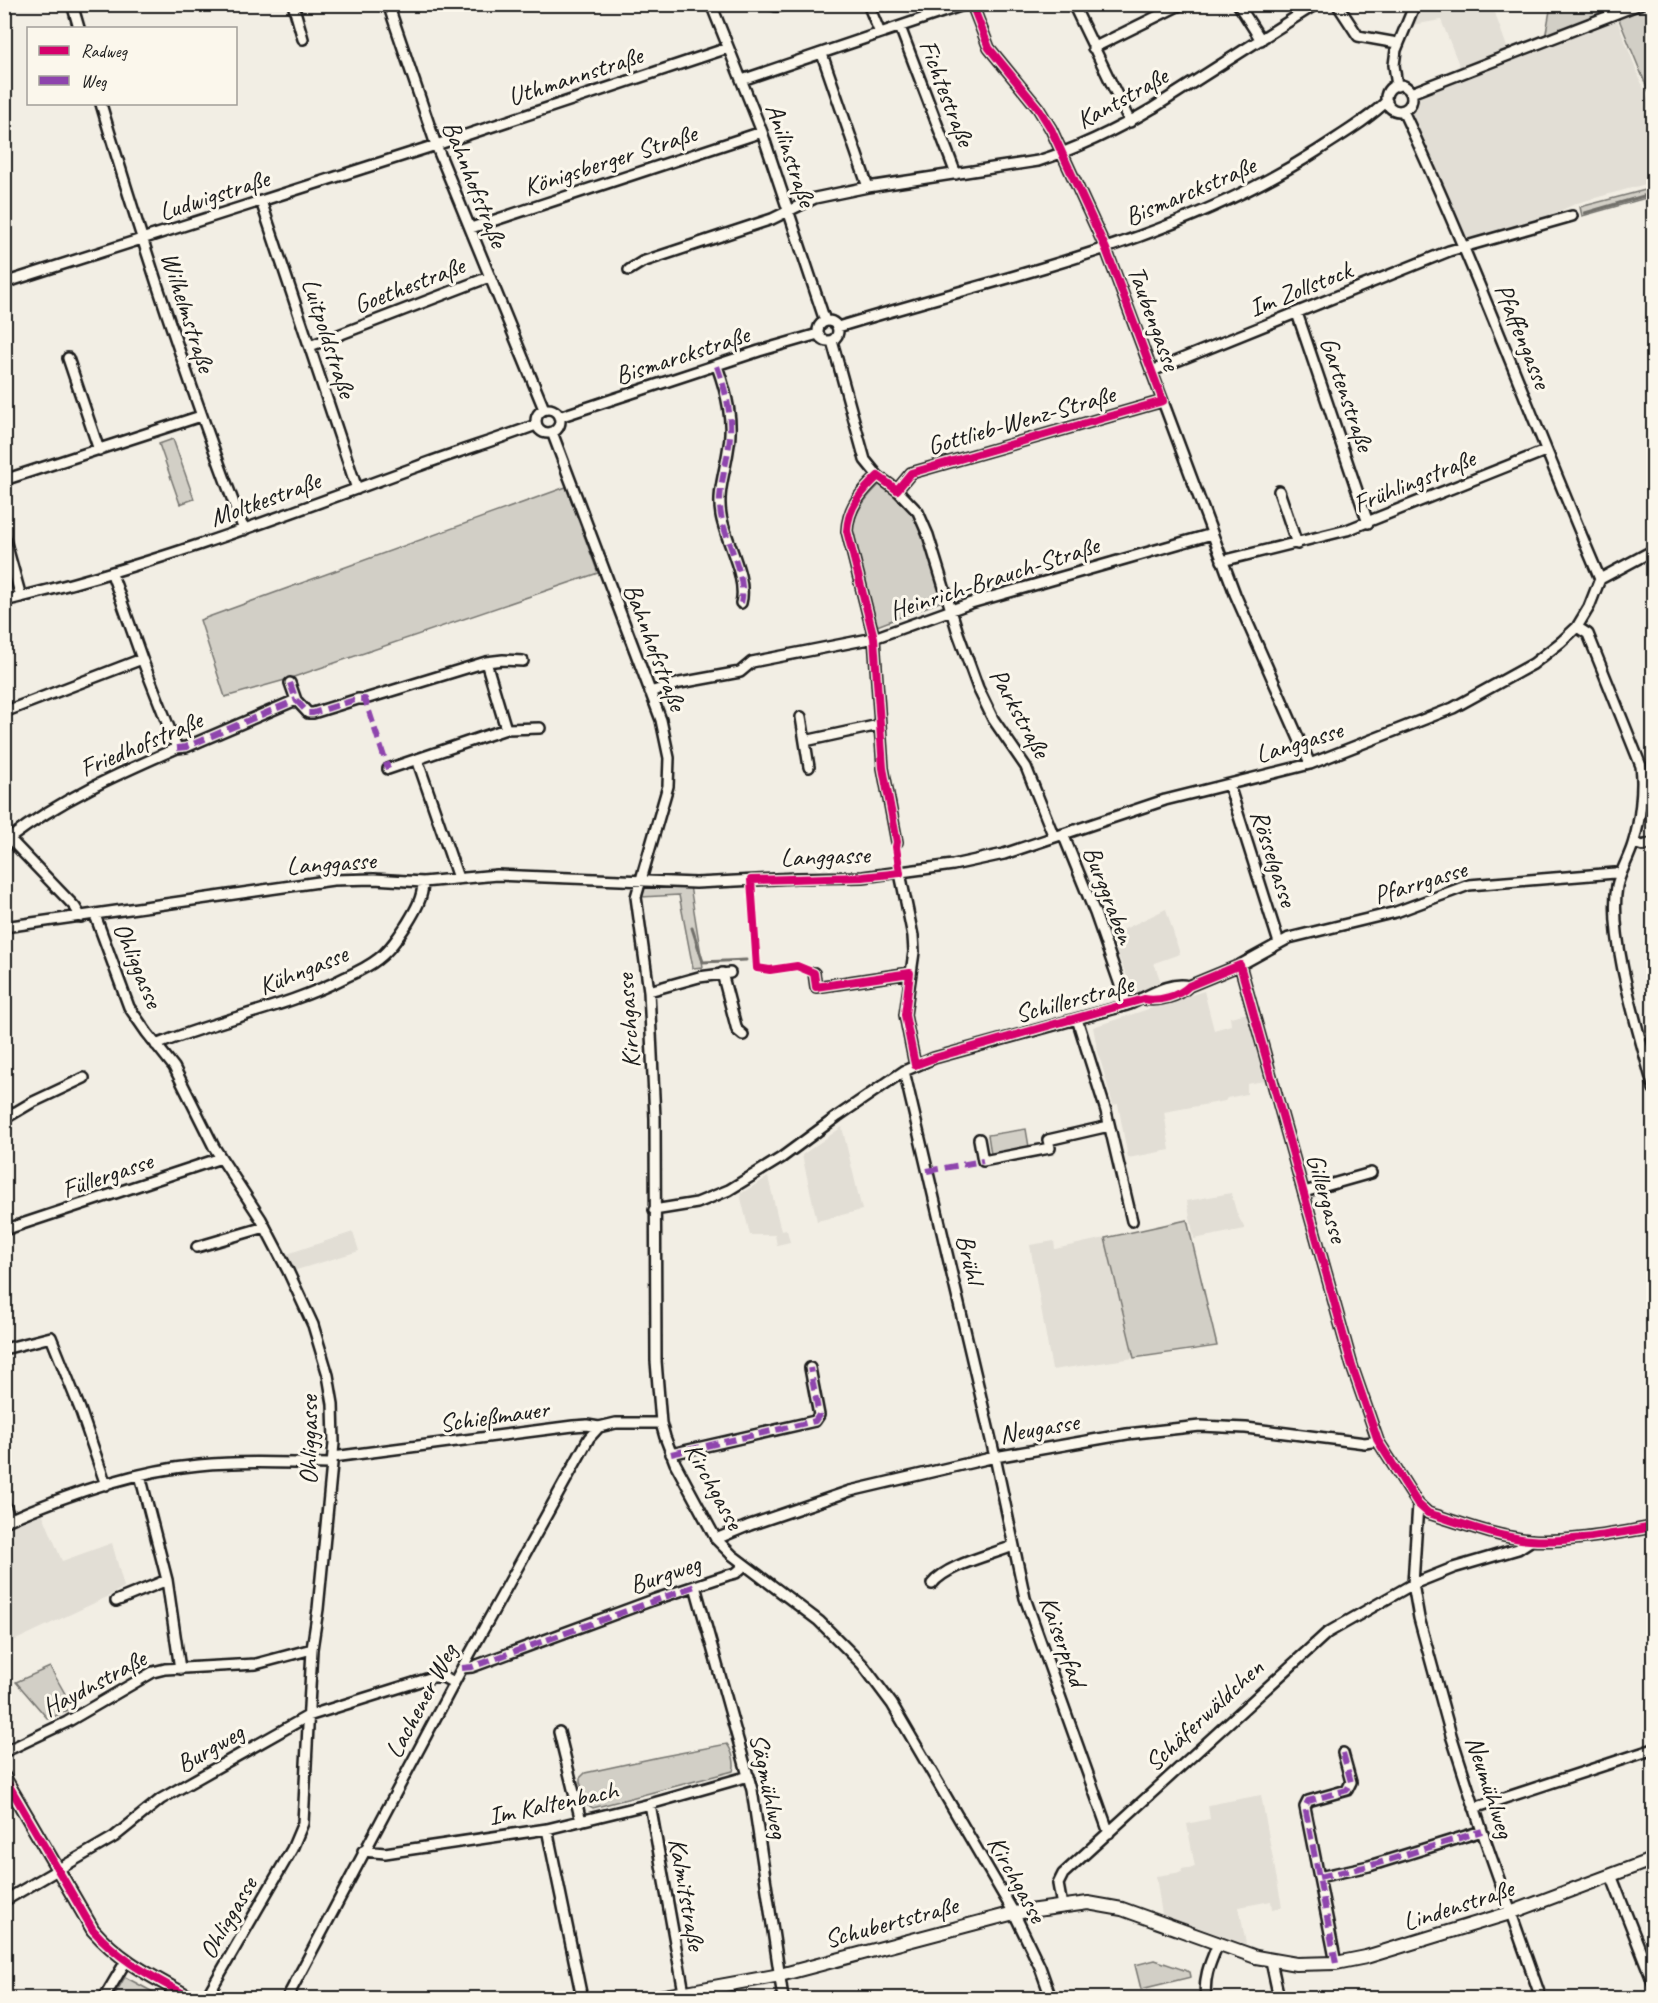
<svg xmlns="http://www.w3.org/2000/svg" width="1658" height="2003" viewBox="0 0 1658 2003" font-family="Caveat,sans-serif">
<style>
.built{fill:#e2ded5}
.green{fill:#d2cfc6;stroke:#777671;stroke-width:1.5}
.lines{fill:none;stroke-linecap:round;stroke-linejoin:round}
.stream{stroke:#716f6b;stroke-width:3}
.minor-casing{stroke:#1c1c1c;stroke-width:14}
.major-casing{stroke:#1c1c1c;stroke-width:16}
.minor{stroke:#fbf7ec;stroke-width:9}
.major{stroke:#fbf7ec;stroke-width:12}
.quiet{stroke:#8e44ad;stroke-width:6;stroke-dasharray:12 6;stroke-linecap:butt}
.cycleway-casing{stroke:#fbf7ec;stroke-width:11}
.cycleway{stroke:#d6006c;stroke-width:8}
.labels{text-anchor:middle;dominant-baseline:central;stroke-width:6;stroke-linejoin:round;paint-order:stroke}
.street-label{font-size:26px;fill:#1c1c1c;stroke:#fbf7ec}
</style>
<rect width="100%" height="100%" fill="#f2eee4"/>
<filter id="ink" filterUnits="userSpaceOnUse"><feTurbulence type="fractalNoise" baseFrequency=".0167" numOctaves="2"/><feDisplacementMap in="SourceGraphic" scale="12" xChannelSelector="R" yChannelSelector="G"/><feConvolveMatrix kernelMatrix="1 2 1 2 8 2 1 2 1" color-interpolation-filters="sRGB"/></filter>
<g filter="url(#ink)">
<!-- built -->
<path class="built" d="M 1417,5 L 1492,5 L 1508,50 L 1614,12 L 1653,113 L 1653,182 L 1577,203 L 1545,218 L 1464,242 L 1410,110 L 1422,94 L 1463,75 L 1441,20 L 1412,25 Z
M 1166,909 L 1180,954 L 1154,963 L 1162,985 L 1137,993 L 1133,991 L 1110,936 Z
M 1204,991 L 1214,1030 L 1231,1025 L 1230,1017 L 1248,1013 L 1264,1081 L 1247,1084 L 1247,1094 L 1227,1098 L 1225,1101 L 1164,1112 L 1170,1150 L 1128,1158 L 1118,1104 L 1113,1105 L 1097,1048 L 1093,1027 Z
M 842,1127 L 862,1210 L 817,1221 L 802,1155 Z
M 768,1177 L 781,1231 L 787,1230 L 790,1242 L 777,1245 L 775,1235 L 750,1235 L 740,1194 Z
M 1231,1193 L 1237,1214 L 1245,1229 L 1194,1239 L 1187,1201 Z
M 353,1232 L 359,1251 L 293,1271 L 284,1255 Z
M 1105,1238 L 1134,1358 L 1052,1370 L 1030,1245 L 1054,1241 L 1055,1249 Z
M 41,1510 L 62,1561 L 112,1543 L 124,1587 L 107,1597 L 5,1645 L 4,1526 Z
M 1261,1795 L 1282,1907 L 1272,1909 L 1271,1901 L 1239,1907 L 1246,1944 L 1162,1915 L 1156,1876 L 1182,1872 L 1181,1869 L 1195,1867 L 1187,1824 L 1210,1819 L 1208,1805 Z"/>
<!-- green -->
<path class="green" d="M 1551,5 L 1632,5 L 1545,38 Z
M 1650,5 L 1653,5 L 1653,102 L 1618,17 Z
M 1653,188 L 1653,196 L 1582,216 L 1580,207 Z
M 173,439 L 194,499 L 180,504 L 159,444 Z
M 879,485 C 892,494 906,503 915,516 C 929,538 935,576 942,601 L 877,626 L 852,533 C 854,512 865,499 879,485 Z
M 566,487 L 598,573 L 285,680 L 225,697 L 200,620 Z
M 641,885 L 690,886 L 703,967 L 693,968 L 679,895 L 641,897 Z
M 1026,1129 L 1029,1147 L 991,1154 L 988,1135 Z
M 1187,1220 L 1217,1346 L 1134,1358 L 1105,1238 Z
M 50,1667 L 73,1708 L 48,1719 L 16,1682 Z
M 727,1744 C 732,1750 736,1764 733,1771 L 593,1808 L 588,1805 L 580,1782 L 580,1778 L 585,1773 L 659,1757 Z
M 1155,1960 L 1190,1972 L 1191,1977 L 1141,1989 L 1135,1965 Z
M 125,1977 L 164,1998 L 113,1998 Z"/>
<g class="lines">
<!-- stream -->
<path class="stream" d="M 1585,213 L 1654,193
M 692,928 L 703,962 L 746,960"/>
<defs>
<path id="minor" d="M 72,4 L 79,28
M 293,4 L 303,39
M 388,4 L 436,145 L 544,409
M 711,4 L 762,132 L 825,321
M 769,4 L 776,6 L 792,4
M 868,4 L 880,33
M 972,4 L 989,48 L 1038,108 L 1051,129 L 1106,249 L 1235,594 L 1310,764
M 1073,4 L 1130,122
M 1238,4 L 1261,40
M 1337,4 L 1358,36 L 1397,43
M 900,27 L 956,174
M 1093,48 L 1182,4
M 822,54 L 868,187
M 742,80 L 966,4
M1386 98a13 13 0 1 1 26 0a13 13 0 1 1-26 0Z
M 1397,86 L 1394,65 L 1396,50 L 1415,4
M 1411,93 L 1640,4
M 101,104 C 144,249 190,389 244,530
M 1403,111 C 1475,264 1533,423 1600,579
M 261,201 L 357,489
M 471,228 L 762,132
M 629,270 L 642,262 L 772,219 L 815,198 L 868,187 L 1038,161 C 1079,148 1116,130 1153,108 L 1316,4
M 4,283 L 436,145 L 728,48
M 1297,313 L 1368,523
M818 331a10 10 0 1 1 20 0a10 10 0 1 1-20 0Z
M 838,327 C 1000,277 1172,244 1317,151 C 1341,135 1366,121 1387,101
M 832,341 L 865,460 L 878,476 L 897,490 L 918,512 L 928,535 L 958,633 L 978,688 L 993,719 L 1026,767 L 1054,837
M 310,346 L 489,277
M 68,358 L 99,450
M 717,366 C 727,394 734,422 728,451 C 725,472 717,493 721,515 C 725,540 748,578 741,603
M 1152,371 L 1449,251 L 1572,216
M536 421a12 12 0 1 1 24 0a12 12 0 1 1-24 0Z
M 559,417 L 759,351 L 818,334
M 552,432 L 661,720 L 669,758 L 668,786 L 636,897 L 649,991 L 655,1118 L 656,1361 L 661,1423 L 665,1437 L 675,1463 L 716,1539 L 732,1555 L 819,1621 L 862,1664 L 892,1704 L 1014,1913 L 1040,1967 L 1051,1998
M 878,476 C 862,491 848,507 847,531 L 874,638 L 883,768 L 897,842
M 4,480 L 201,416
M 897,490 L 911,473 L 1163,401
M 1279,491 L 1297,544
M 4,536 L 21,597
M 1222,561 L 1347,530 L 1545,451
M 112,574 L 142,659 L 177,748
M 4,601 C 145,568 280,517 416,467 C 456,452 496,440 536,425
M 1577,627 L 1588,634 L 1641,766 C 1644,787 1640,823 1633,844 C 1629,858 1620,872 1617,886 C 1608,940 1640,1035 1654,1089
M 486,662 L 506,729
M 290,683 L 296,700 L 308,713 L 313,713 L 358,699 L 365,699 L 486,662 L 503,660 L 523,661
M 650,692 L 680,683 L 740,672 L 752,662 L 767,659 L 874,638 L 971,603 L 1212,534
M 4,712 L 142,659
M 801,717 L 809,767
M 805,741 L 879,725
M 417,759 L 458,878
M 388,769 L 506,729 L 540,728
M 1229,785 L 1279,943
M 4,833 L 75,907 L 81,917
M 1063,834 L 1095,913 L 1127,1005
M 10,838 C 61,799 118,774 177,748 L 186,747 L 296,700
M 1634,843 L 1643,846 L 1654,842
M 900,873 L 913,936 L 914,952 L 905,1015 L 915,1065
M 95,915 L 129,1007 L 147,1033 L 174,1067 L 214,1147 L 261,1219 L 288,1271 L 313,1325 L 328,1375 L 333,1404 L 334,1443 L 318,1609 L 312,1649 L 303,1823 L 292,1849 L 206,1998
M 4,927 L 333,880 L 374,879 L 423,882 L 497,875 L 696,883 L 797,878 L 863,877 L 953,865 L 1004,854 L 1165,800 L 1310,764 L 1453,708 L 1533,664 L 1561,642 L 1577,627 L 1589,607 L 1600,579 L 1654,550
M 1240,965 L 1352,1366 L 1378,1441 L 1418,1504 L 1428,1513 C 1461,1523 1496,1537 1530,1540 C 1568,1543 1616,1533 1654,1527
M 722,973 L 737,1030 L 743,1035
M 814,973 L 816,987 L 910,973
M 649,991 L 699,977 L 730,973
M 1144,999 C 1158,1002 1179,996 1189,986 L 1240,965 L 1289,938 L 1396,912 L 1469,885 L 1615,873 L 1620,876
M 1077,1019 L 1106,1111 L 1132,1221
M 156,1045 C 218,1019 286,1008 346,977 C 357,972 368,967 378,959 C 390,950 399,936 407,924 C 415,911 423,898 423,882
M 904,1071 L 995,1457 L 1025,1598 L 1109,1833
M 4,1119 L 31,1103 L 84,1078
M 979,1139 L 983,1161 L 1050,1148 L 1048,1140 L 1109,1126
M 1304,1192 L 1371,1173
M 654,1210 L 697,1203 L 729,1190 L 781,1158 L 838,1116 L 904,1071 L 934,1058 L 1127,1005 C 1146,998 1168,981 1189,986
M 4,1230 L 221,1158
M 197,1247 L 265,1227
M 4,1349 L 51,1337 L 80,1409 L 106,1485
M 671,1454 L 815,1421 L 819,1415 L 810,1368
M 333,1457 L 573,1426 L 587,1425 L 599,1427 L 616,1423 L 661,1423
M 140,1475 L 167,1580 L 180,1669
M 4,1503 L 10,1519
M 1418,1504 L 1413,1584 L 1419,1618 L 1451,1735 L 1482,1831 L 1541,1998
M 4,1522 C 65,1495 132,1471 199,1465 C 243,1461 287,1463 332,1464
M 716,1539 L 750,1525 L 850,1491 L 995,1457 L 1127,1434 L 1200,1426 L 1246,1428 L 1365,1443 L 1378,1441
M 932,1584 C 946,1565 991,1555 1013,1546
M 695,1586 L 752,1790 L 783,1998
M 116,1601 L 167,1580
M 462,1668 L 472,1667 L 653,1600 L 728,1575 L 736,1573 L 745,1565
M 559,1732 L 581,1821
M 4,1752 L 67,1722 L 153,1672 L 165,1669 L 256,1664 L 312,1649
M 650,1804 L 684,1992
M 1474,1808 L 1654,1749
M 547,1829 L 582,1998
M 363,1851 L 385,1853 L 547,1829 L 650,1804 L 749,1776
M 1611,1875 L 1654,1985
M 1319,1877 L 1369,1866 L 1482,1831
M 4,1901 L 114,1837 L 161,1799 L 308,1716 L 433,1677 L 443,1677 L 454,1683
M 1062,1906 L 1058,1884 L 1063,1874 L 1327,1633 L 1413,1584 L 1453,1568 L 1518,1549 L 1532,1540
M 1271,1961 L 1279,1998
M 1336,1963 L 1305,1807 L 1308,1801 L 1347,1790 L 1351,1782 L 1343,1753
M 104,1998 L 126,1961
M 287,1998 L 462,1668 L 589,1438 L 599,1427
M 1206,1998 C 1203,1978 1210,1963 1218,1944"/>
<path id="major" d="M 4,1777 L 93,1930 C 122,1963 154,1977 191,1998
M 653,1998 L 780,1975 L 1014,1913 L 1088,1903 L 1122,1909 L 1256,1957 L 1296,1964 L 1336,1963 L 1366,1957 L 1510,1913 L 1654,1859"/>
</defs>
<!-- minor casing -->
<use href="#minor" class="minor-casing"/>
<!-- major casing -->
<use href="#major" class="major-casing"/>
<!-- minor -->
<use href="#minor" class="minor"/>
<!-- major -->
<use href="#major" class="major"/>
<!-- quiet -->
<path class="quiet" d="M 717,366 C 727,394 734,422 728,451 C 725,472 717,493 721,515 C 725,540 748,578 741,603
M 290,683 L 296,700 L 308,713 L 313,713 L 358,699 L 365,699 L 388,769
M 177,748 L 186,747 L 296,700
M 927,1171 L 983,1161
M 671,1454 L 815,1421 L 819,1415 L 810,1368
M 462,1668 L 472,1667 L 695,1586
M 1319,1877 L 1369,1866 L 1482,1831
M 1336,1963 L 1305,1807 L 1308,1801 L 1347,1790 L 1351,1782 L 1343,1753"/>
<defs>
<path id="cycleway" d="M 972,4 L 989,48 L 1038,108 L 1051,129 L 1106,249 L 1163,401 L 911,473 L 897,490 L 878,476 C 862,491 848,507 847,531 L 874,638 L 883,768 L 897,842 L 896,847 L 900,873 L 863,877 L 751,880 L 757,968 L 770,970 L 797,966 L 814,973 L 816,987 L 910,973 L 905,1015 L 915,1065 L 934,1058 L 1144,999 C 1158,1002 1179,996 1189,986 L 1240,965 L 1352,1366 L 1378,1441 L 1418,1504 L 1428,1513 C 1461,1523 1496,1537 1530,1540 C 1568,1543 1616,1533 1654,1527
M 4,1777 L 93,1930 C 122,1963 154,1977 191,1998"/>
</defs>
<!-- cycleway casing -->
<use href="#cycleway" class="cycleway-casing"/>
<!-- cycleway -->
<use href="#cycleway" class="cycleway"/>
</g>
</g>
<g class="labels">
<!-- street labels -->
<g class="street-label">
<text transform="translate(575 76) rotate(-18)">Uthmannstraße</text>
<text transform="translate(947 93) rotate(69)">Fichtestraße</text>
<text transform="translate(1122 98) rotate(-29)">Kantstraße</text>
<text transform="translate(791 155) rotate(71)">Anilinstraße</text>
<text transform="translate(610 160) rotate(-18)">Königsberger Straße</text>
<text transform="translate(475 184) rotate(68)">Bahnhofstraße</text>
<text transform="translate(1190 191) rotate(-23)">Bismarckstraße</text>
<text transform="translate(214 195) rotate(-18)">Ludwigstraße</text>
<text transform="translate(409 285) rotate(-21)">Goethestraße</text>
<text transform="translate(1300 289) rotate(-22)">Im Zollstock</text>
<text transform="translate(188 312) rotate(72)">Wilhelmstraße</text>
<text transform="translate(1154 318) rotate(70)">Taubengasse</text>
<text transform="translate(1523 336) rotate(68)">Pfaffengasse</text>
<text transform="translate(329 338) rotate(72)">Luitpoldstraße</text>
<text transform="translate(682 355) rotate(-18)">Bismarckstraße</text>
<text transform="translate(1347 394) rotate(71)">Gartenstraße</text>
<text transform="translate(1021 420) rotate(-16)">Gottlieb-Wenz-Straße</text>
<text transform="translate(1414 481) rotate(-22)">Frühlingstraße</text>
<text transform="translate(265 499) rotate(-20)">Moltkestraße</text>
<text transform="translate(994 578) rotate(-18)">Heinrich-Brauch-Straße</text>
<text transform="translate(655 647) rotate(69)">Bahnhofstraße</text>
<text transform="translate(1020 713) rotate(61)">Parkstraße</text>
<text transform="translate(1299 742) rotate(-17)">Langgasse</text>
<text transform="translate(141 744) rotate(-23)">Friedhofstraße</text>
<text transform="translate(825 856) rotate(-2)">Langgasse</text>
<text transform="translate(1274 858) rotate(72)">Rösselgasse</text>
<text transform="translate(331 863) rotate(-4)">Langgasse</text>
<text transform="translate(1420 882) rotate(-17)">Pfarrgasse</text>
<text transform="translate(1109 895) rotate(69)">Burggraben</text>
<text transform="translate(138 965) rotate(67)">Ohliggasse</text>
<text transform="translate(303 970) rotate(-22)">Kühngasse</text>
<text transform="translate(1074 999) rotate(-15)">Schillerstraße</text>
<text transform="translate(628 1021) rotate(-94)">Kirchgasse</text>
<text transform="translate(107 1175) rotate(-19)">Füllergasse</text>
<text transform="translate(1327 1198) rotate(74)">Gillergasse</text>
<text transform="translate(970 1259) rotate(77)">Brühl</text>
<text transform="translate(494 1416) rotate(-8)">Schießmauer</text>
<text transform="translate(1039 1428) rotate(-10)">Neugasse</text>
<text transform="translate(308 1440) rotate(-90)">Ohliggasse</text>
<text transform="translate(714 1486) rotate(61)">Kirchgasse</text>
<text transform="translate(665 1574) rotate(-19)">Burgweg</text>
<text transform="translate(1063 1641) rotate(70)">Kaiserpfad</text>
<text transform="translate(94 1683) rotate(-28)">Haydnstraße</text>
<text transform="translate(421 1701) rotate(-62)">Lachener Weg</text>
<text transform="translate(1204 1715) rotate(-43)">Schäferwäldchen</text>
<text transform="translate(210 1748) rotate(-30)">Burgweg</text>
<text transform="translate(769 1786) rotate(78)">Sägmühlweg</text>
<text transform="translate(1490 1787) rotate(72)">Neumühlweg</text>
<text transform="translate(553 1803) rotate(-12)">Im Kaltenbach</text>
<text transform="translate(1017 1879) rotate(61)">Kirchgasse</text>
<text transform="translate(687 1894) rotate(80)">Kalmitstraße</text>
<text transform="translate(1458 1905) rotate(-18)">Lindenstraße</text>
<text transform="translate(228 1918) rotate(-60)">Ohliggasse</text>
<text transform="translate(891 1922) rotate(-15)">Schubertstraße</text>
</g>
</g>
<!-- margin -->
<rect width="1658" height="2003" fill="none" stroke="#fbf7ec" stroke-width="24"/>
<rect x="12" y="12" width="1634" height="1979" fill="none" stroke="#1c1c1c" stroke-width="2" filter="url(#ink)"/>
<!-- legend -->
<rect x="27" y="27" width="210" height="78" fill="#fbf7ec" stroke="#a29f99" stroke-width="1.5"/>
<rect x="39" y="46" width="30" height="9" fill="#d6006c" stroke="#a29f99" stroke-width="1.5"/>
<text x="81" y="57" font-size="18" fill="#1c1c1c">Radweg</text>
<rect x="39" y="76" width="30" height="9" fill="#8e44ad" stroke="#a29f99" stroke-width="1.5"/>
<text x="81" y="87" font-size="18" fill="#1c1c1c">Weg</text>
</svg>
